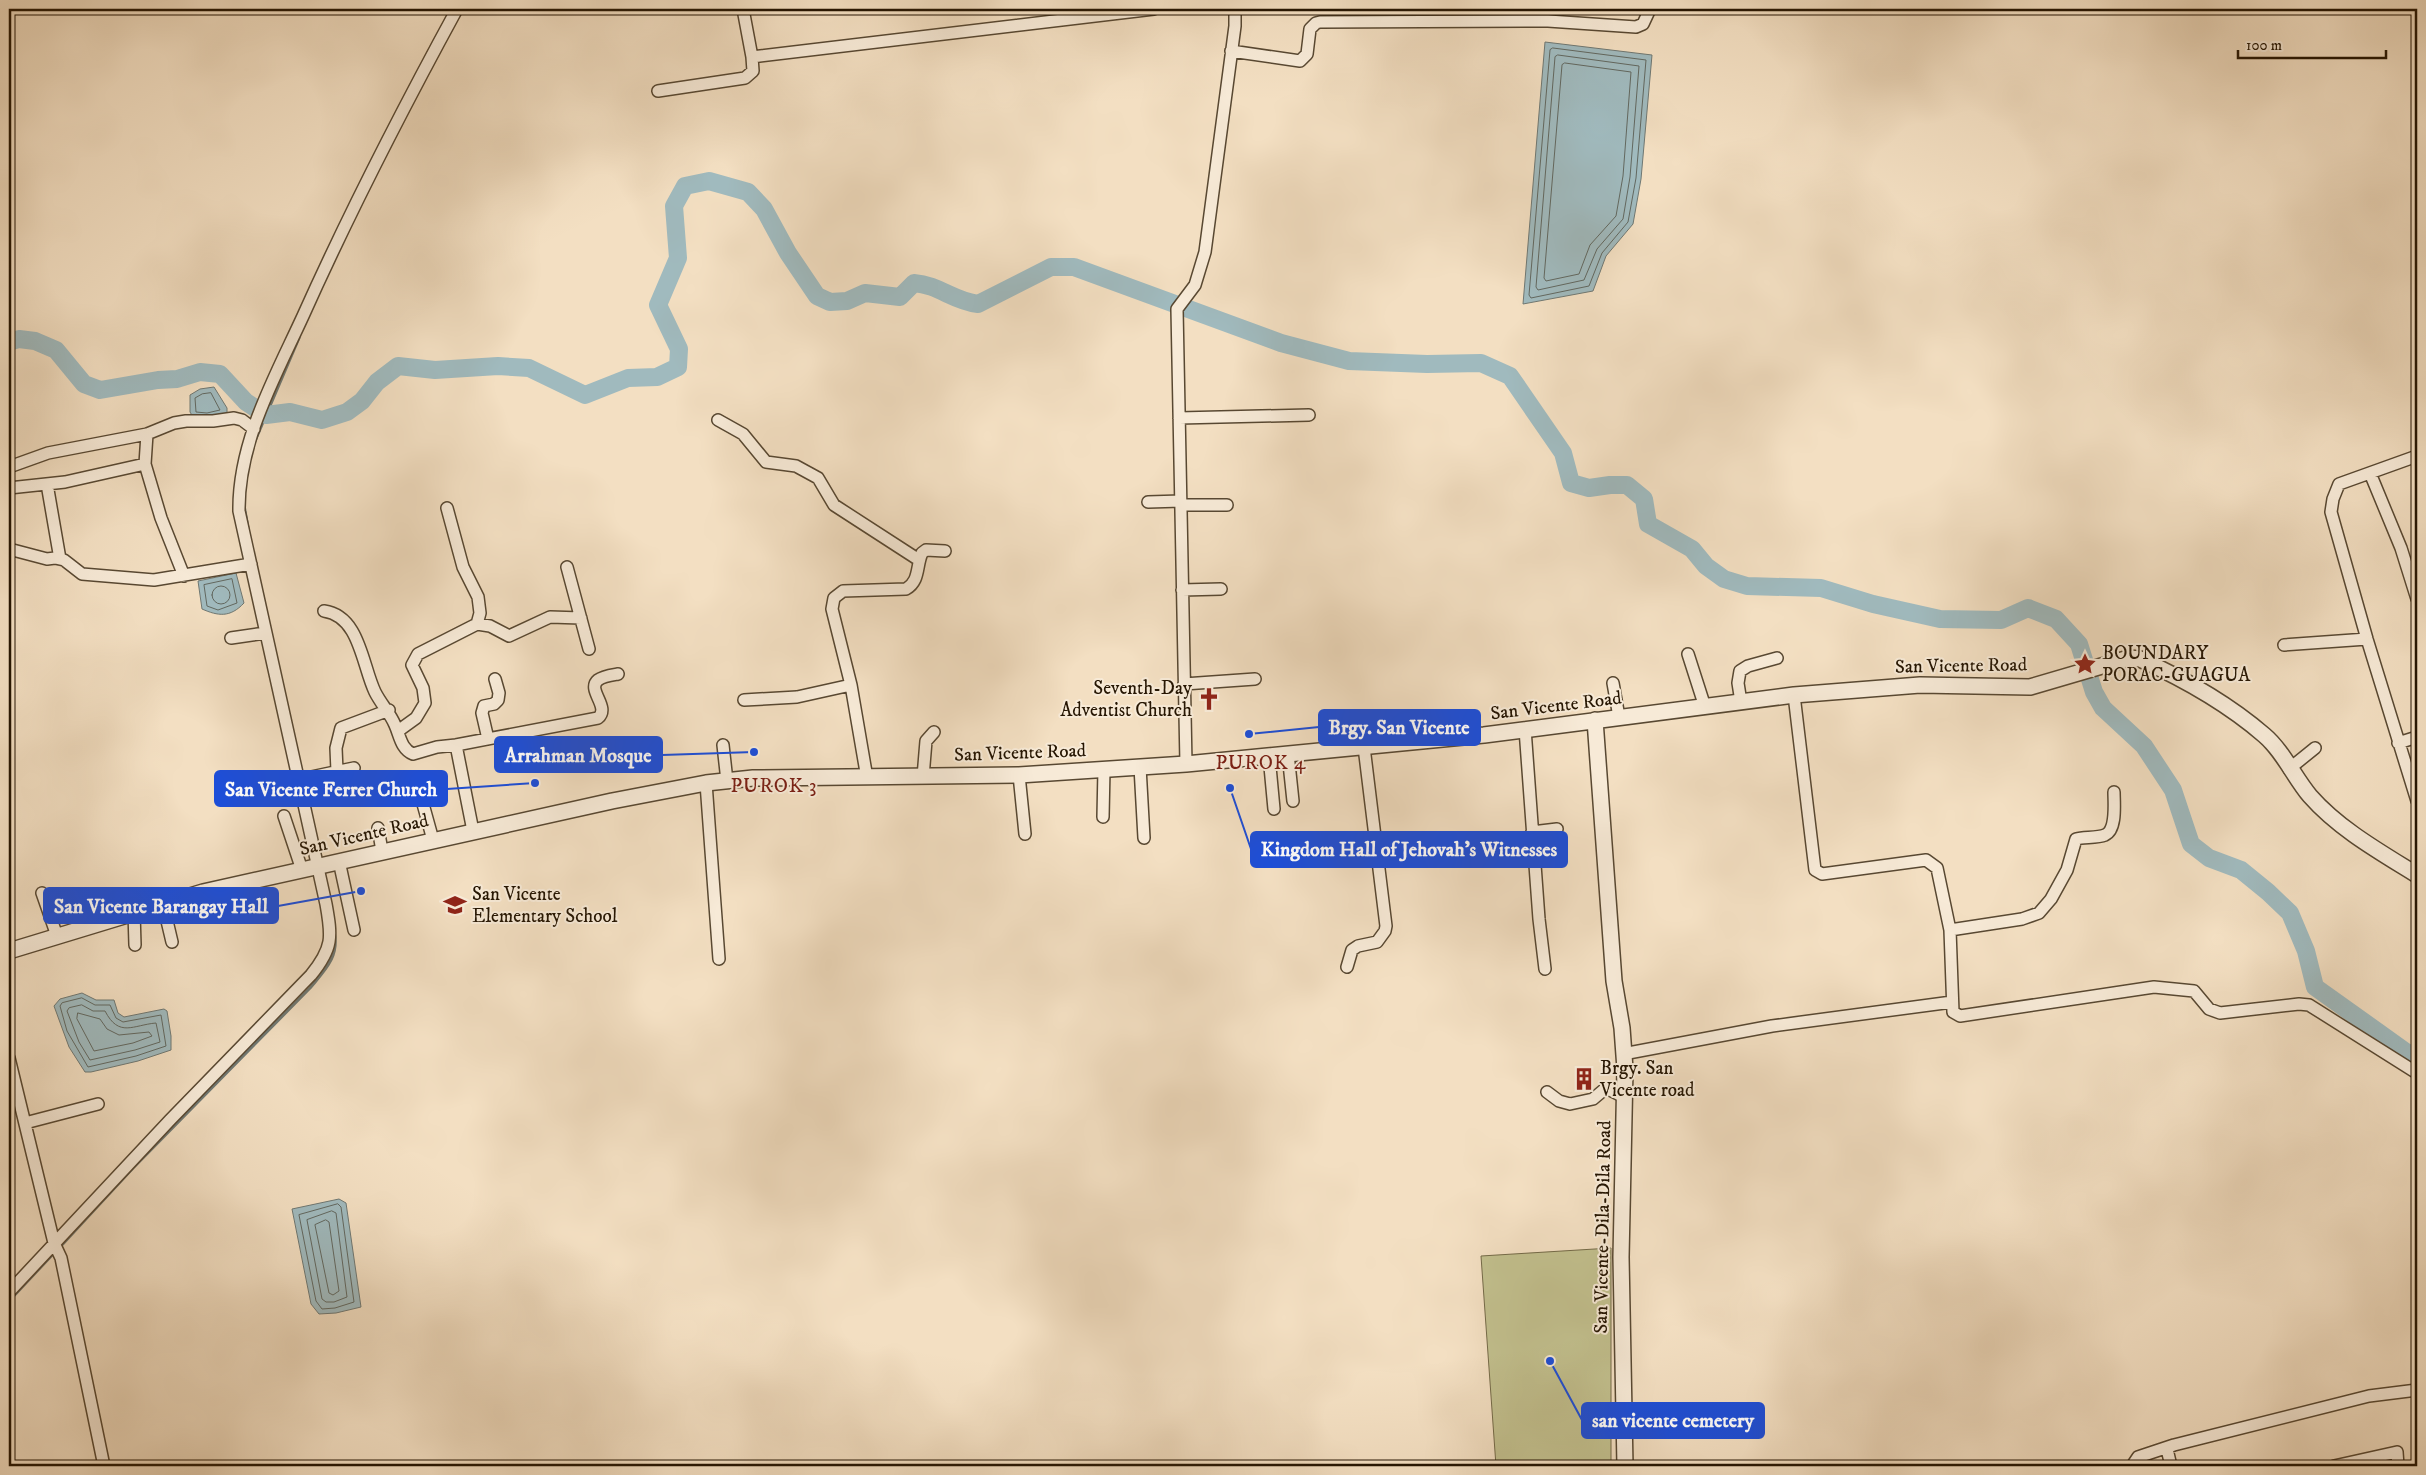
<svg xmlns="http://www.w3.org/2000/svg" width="2426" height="1475" viewBox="0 0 2426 1475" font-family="'IM FELL DW Pica',serif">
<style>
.green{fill:#c2c08e;stroke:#746a48}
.water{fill:#a0babe;stroke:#6f7873}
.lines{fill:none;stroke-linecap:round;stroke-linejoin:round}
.shore{stroke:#626860;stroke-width:1}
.stream{stroke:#6f7873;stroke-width:3}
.river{stroke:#a0babe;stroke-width:18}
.minor-casing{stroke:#584832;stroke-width:14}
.tertiary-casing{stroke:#584832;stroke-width:18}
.minor{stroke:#f7ead7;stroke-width:11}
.tertiary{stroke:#f7ead7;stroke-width:15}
.labels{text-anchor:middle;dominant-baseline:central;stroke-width:4;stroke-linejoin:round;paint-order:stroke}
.poi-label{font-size:19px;fill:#251502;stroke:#f7ead7;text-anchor:start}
.street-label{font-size:19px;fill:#251502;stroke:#f7ead7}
.neighbourhood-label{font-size:20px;letter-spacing:1px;fill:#7a1f14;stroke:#f7ead7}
.leader{fill:none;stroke:#1d4ed8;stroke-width:2}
.callout-dot{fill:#1d4ed8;stroke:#f7ead7;stroke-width:2}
.callout{fill:#1d4ed8;stroke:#1d4ed8;stroke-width:2}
.callout-label{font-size:20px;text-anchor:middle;font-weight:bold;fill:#fff}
</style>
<rect width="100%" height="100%" fill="#f3dfc2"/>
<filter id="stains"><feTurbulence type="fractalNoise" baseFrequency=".004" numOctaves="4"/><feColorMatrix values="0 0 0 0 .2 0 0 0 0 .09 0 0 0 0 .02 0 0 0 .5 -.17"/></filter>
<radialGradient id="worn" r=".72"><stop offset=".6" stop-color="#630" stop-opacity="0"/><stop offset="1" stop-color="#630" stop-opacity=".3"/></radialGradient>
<!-- green -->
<path class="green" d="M 1611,1248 L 1611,1466 L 1496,1466 L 1481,1256 Z"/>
<!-- water -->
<path class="water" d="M 1545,42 L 1652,55 L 1641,179 L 1633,224 L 1606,256 L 1593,291 L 1523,304 Z
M 214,387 L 227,408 L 227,414 L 193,417 L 190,412 L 190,395 L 200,389 Z
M 236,573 L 244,603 C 230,618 218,616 202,609 L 198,581 Z
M 82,993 L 96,1000 L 114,1000 L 118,1013 L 124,1017 L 164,1009 L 167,1011 L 171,1036 L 171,1050 L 138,1061 L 91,1072 L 85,1072 L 69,1047 L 54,1006 L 60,999 Z
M 339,1199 L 346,1203 L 361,1307 L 336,1313 L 319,1314 L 311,1304 L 292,1209 Z"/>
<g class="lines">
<!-- shore -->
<path class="shore" d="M 1553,48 L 1646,60 L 1636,178 L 1628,222 L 1602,253 L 1589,286 L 1531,298 L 1529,295 L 1550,50 Z
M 1558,55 L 1639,66 L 1630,177 L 1623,219 L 1597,249 L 1584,280 L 1538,290 L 1536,287 L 1555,57 Z
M 1565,63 L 1631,72 L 1623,176 L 1616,216 L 1590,245 L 1579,274 L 1546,281 L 1544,278 L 1562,65 Z
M 211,393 L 220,410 L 207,413 L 196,412 L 195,398 L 202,394 Z
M 232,579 L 237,603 L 218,610 L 207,606 L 204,585 Z
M212 595a9 9 0 1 1 18 0a9 9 0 1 1-18 0Z
M 82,998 L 95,1005 L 110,1005 L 116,1018 L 123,1022 L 161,1015 L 166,1046 L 136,1056 L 88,1067 L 67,1031 L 60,1006 L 62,1003 Z
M 82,1005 L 93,1011 L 105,1011 C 119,1038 133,1025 156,1023 L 160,1042 L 135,1050 L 90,1060 L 79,1042 L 67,1011 L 69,1008 Z
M 78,1013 L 100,1019 L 107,1029 L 119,1035 L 149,1032 L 152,1036 L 133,1043 L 94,1051 L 77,1019 Z
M 338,1204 L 341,1207 L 354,1302 L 335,1308 L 322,1309 L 316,1301 L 299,1215 Z
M 332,1211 L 336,1213 L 347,1297 L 334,1302 L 326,1302 L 322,1299 L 307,1220 Z
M 326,1220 L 329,1222 L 339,1291 L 333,1295 L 329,1293 L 315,1225 Z"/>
<!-- stream -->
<path class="stream" d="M 255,441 L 299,338
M 244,505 L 248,528
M 60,1247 L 133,1168 L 310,988 C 325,970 340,956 334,931
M 9,1301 L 54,1253"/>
<!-- river -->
<path class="river" d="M 9,342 L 19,339 L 35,341 L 56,350 L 84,384 L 100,390 L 158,380 L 177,379 L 200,372 L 220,374 L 246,402 L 266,415 L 290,412 L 322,420 L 347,412 L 362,401 L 377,382 L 398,366 L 435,370 L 498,366 L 529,368 L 585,395 L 628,378 L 657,377 L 678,367 L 679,349 L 658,305 L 678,258 L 674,206 L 685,186 L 709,181 L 748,192 L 764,209 L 788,253 L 817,296 L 830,302 L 847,301 L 865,293 L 900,297 L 914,283 C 939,285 953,301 978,304 L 1051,267 L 1074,267 L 1281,343 L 1349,361 L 1427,364 L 1481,363 L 1510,376 L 1563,453 L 1571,483 L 1589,488 L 1610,485 L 1627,485 L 1644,499 L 1648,524 L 1692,549 L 1706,566 L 1724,579 L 1747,586 L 1821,588 L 1873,604 L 1940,619 L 2001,620 L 2028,608 L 2056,619 L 2079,644 L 2094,692 L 2103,708 L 2144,746 L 2173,790 L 2191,844 L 2209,858 L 2241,870 L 2268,892 L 2290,913 L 2306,951 L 2315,987 L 2406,1052 L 2417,1057"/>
<defs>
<path id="minor" d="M 743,9 L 752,57 L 1154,9
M 1231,51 L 1300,61 L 1307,54 L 1310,29 L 1316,23 L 1320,22 L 1548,21 L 1636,27 L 1643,24 L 1650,9
M 658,91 L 745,78 L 753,71 L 752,57
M 1179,418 L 1309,415
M 718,420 L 743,434 L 766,462 L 796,466 L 818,478 L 834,505 L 919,560
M 2417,456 L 2339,484 L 2333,499 L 2331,512 L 2367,639 L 2417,801
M 145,464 L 147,434
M 9,467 L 48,453 L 147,434 L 174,423 L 186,421 L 213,421 L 234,418 L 242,420 L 254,429
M 2370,473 L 2401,548 L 2417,599
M 47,484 L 60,559
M 9,488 L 65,482 L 145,464 L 161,518 L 184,576
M 1148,502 L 1181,501
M 1181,505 L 1227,505
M 447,508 L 463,567 L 478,597 L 480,613 L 477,624
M 9,549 L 47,559 L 55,558 L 64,560 L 82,574 L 154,580 L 251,564
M 567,567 L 589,649
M 1182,590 L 1221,589
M 324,611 C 360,616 362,665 375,692 C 381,704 390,713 395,725 C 400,736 401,749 413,754 L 437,747 L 456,745 L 598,718 C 611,707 586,690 598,680 C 603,676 612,675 618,674
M 231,638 L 265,633
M 2284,645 L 2367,639
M 1688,654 L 1705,707
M 1613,683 L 1619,717
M 1184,684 L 1255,679
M 1794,695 L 1815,870 L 1822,874 L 1926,860 L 1937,868 L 1950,930 L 1953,1012 L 1960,1016 L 2154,987 L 2194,991 L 2209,1009 L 2220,1013 L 2299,1004 L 2309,1005 L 2417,1073
M 744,700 L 797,697 L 851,685
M 1741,702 L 1738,683 L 1740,671 L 1748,666 L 1777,658
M 1525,729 L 1539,919 L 1545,969
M 398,731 L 416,718 L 425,703 L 423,688 L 412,665 L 418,654 L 477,624 L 490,626 L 509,636 L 550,617 L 581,618
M 488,739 L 482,713 L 484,706 L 494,704 L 498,700 L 499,693 L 495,679
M 2398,743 L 2417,737
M 456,745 L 473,831
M 723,745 L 727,781
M 1288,754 L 1293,801
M 1269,756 L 1274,809
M 1186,764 L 1177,309 L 1195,285 L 1205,252 L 1235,26 L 1235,9
M 1140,767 L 1144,838
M 2289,769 L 2315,748
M 337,771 L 336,748 L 341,728 L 389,710
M 1019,775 L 1025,834
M 923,777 L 926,741 L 934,732
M 867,778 L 851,685 L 832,609 L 834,598 L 843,591 L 906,589 C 920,581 916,566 922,553 L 926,550 L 945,551
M 297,780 L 354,768
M 706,783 L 719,959
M 423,804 L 433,840
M 284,816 L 302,870
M 1103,817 L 1104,769
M 378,828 L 382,851
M 1532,832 L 1557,829
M 339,861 L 354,930
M 42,893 L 57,936
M 163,904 L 172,942
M 134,912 L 135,945
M 1950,930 L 2022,919 L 2039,913 L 2051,899 L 2067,870 L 2076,839 C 2084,837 2097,838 2105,835 C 2117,830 2114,803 2114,792
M 1347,967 L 1352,950 L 1358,946 L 1377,942 L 1385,931 L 1386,926 L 1364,747
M 1623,1054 L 1772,1026 L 1952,1002
M 9,1058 L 54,1243 L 61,1258 L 104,1466
M 1547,1092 L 1559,1101 L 1570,1104 L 1593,1099 L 1606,1088 L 1624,1097
M 25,1123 L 98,1104
M 9,1292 L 170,1120 L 311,975 C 333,948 332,937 326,904 L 239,511 C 238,442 275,377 303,316 C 350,211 402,110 457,9
M 2167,1449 L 2171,1466
M 2132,1466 L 2138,1457 L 2174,1445 L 2369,1396 L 2417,1390
M 2334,1466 L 2397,1452 L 2398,1466"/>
<path id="tertiary" d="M 1595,720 L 1614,981 L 1622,1028 L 1625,1069 L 1621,1257 L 1625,1466
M 9,951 L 203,892 L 612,801 L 706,783 L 753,778 L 1019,775 L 1186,764 L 1484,735 L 1794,695 L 1920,685 L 2030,687 L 2129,658 L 2140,659 C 2184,679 2227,703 2264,735 C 2283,751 2294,777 2310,796 C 2339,829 2380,852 2417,875"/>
</defs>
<!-- minor casing -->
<use href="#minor" class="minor-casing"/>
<!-- tertiary casing -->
<use href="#tertiary" class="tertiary-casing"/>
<!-- minor -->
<use href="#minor" class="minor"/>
<!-- tertiary -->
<use href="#tertiary" class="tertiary"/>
</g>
<!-- icons -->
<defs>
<symbol id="sight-bare" viewBox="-9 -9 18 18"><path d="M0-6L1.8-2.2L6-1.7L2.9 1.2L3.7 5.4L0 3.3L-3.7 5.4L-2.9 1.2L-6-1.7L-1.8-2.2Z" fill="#8f2418" stroke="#f7ead7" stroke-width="2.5" paint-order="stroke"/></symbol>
<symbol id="church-bare" viewBox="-9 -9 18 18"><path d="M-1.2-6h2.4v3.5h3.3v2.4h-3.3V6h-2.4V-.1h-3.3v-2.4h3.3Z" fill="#8f2418" stroke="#f7ead7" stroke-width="2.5" paint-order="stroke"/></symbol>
<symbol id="school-bare" viewBox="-9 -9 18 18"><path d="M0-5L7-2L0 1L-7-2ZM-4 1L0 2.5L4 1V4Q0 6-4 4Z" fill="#8f2418" stroke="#f7ead7" stroke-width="2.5" paint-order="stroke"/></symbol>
<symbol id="building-bare" viewBox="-9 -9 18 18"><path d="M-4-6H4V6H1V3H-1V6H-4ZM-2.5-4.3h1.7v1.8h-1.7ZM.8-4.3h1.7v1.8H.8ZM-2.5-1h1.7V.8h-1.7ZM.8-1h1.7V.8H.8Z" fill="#8f2418" stroke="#f7ead7" stroke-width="2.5" paint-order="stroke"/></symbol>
</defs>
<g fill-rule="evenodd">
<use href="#sight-bare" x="2069" y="648" width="32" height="32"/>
<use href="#church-bare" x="1193" y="683" width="32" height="32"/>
<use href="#school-bare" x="439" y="889" width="32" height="32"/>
<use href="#building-bare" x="1568" y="1063" width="32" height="32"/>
</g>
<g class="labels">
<!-- poi labels -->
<g class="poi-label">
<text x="2102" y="653">BOUNDARY<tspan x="2102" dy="22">PORAC-GUAGUA</tspan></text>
<text x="1192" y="688" text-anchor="end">Seventh-Day<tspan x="1192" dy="22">Adventist Church</tspan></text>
<text x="472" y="894">San Vicente<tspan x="472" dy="22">Elementary School</tspan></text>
<text x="1600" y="1068">Brgy. San<tspan x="1600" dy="22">Vicente road</tspan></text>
</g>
<!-- street labels -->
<g class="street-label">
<text transform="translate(1961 666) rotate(-1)">San Vicente Road</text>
<text transform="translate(1556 706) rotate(-7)">San Vicente Road</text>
<text transform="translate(1020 753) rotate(-2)">San Vicente Road</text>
<text transform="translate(364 835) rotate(-13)">San Vicente Road</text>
<text transform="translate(1603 1227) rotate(-89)">San Vicente-Dila-Dila Road</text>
</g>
<!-- neighbourhood labels -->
<g class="neighbourhood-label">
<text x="1261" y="763">PUROK 4</text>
<text x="774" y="786">PUROK 3</text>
</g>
</g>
<!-- callouts -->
<path class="leader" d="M1249 734L1319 727M754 752L662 755M535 783L447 789M1230 788L1251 849M361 891L278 906M1550 1361L1582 1420"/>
<g class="callout-dot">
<circle cx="1249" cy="734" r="5"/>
<circle cx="754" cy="752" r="5"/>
<circle cx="535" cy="783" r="5"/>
<circle cx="1230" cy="788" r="5"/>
<circle cx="361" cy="891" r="5"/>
<circle cx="1550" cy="1361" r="5"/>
</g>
<g class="callout">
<rect x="1319" y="710" width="161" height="35" rx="5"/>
<rect x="495" y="737" width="167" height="35" rx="5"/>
<rect x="215" y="771" width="232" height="35" rx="5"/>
<rect x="1251" y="832" width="316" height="35" rx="5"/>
<rect x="44" y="888" width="234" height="35" rx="5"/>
<rect x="1582" y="1403" width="182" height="35" rx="5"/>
</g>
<g class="callout-label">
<text x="1399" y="734">Brgy. San Vicente</text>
<text x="578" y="762">Arrahman Mosque</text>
<text x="331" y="796">San Vicente Ferrer Church</text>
<text x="1409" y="856">Kingdom Hall of Jehovah's Witnesses</text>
<text x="161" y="913">San Vicente Barangay Hall</text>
<text x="1673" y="1427">san vicente cemetery</text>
</g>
<!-- margin -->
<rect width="2426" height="1475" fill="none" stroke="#f3dfc2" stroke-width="30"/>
<rect x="10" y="10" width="2406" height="1455" fill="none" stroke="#251502" stroke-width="2.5"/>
<rect x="15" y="15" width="2396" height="1445" fill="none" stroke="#251502"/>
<!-- scale -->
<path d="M2238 50v8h148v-8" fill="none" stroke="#251502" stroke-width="2.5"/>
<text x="2246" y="50" font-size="15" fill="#251502" stroke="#f7ead7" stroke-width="4" paint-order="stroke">100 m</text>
<rect width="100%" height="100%" filter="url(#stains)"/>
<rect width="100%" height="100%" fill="url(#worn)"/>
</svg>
